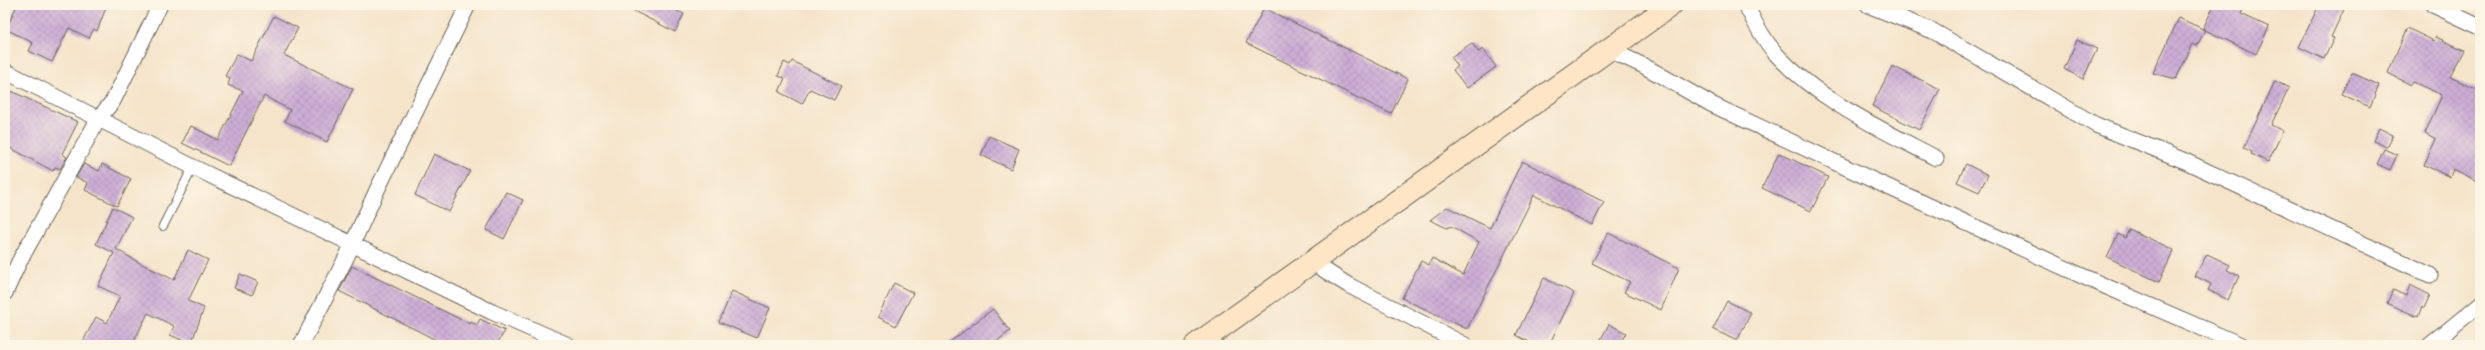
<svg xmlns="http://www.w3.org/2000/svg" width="2485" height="350" viewBox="0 0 2485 350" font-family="'EB Garamond',serif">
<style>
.building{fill:url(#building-cross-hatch)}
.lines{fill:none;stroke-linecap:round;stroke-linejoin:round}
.lane-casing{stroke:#686259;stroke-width:10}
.street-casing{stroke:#686259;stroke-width:17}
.secondary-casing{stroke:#686259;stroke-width:24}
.lane{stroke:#fff;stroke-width:8}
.street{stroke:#fff;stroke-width:15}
.secondary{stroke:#fde5c5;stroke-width:22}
</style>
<defs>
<pattern id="building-cross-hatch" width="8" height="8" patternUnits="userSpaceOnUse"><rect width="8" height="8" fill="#cdadd6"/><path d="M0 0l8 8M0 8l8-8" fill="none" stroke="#af94b7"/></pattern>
</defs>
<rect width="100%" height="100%" fill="#fcf5e5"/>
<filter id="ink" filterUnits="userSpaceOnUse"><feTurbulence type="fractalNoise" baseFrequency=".025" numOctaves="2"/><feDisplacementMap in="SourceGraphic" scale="8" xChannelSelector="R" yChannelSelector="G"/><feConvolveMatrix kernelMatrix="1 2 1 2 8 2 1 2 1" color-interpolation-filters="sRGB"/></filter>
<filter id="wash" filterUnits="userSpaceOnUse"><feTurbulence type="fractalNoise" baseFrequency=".012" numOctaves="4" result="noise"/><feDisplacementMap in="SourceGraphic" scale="16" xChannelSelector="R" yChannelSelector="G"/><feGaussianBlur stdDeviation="0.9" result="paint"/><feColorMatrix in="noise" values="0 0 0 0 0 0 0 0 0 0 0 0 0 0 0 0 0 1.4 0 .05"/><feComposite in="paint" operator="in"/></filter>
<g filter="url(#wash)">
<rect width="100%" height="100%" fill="#f5e4ca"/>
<g id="blocks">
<!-- building -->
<path class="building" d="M 17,5 L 107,5 L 97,31 L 94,29 L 89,38 L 69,28 L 52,62 L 29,51 L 33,43 L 6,29 Z
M 622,5 L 664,5 L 684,14 L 675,32 Z
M 2214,5 L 2245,5 L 2241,14 L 2269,27 L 2256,54 L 2203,29 Z
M 2319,5 L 2346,5 L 2331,37 L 2334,38 L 2324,59 L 2299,47 Z
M 1264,8 L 1408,79 L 1391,114 L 1246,43 Z
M 274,16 L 298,28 L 284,55 L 353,89 L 327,142 L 285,121 L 290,110 L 264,96 L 229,166 L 182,143 L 191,126 L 218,140 L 243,91 L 228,85 L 230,78 L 225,76 L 237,54 L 251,61 Z
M 2179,18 L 2205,30 L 2197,46 L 2193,44 L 2176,79 L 2153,73 Z
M 2407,28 L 2434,41 L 2436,37 L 2464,50 L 2450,77 L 2480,91 L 2480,182 L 2453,169 L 2450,177 L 2424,165 L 2436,139 L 2425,133 L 2442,95 L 2413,82 L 2411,85 L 2388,73 Z
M 2077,40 L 2097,49 L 2083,79 L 2064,69 Z
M 1472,43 L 1478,52 L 1483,49 L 1496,67 L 1467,88 L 1453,70 L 1458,66 L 1451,57 Z
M 792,61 L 841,86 L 834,100 L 810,89 L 802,104 L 779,92 L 785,78 L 778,76 L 784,62 L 790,65 Z
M 1892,66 L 1940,89 L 1919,130 L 1872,106 Z
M 2352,73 L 2379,85 L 2370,107 L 2341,94 Z
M 2275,81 L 2289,88 L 2271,125 L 2283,131 L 2268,162 L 2251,154 L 2252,152 L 2244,148 Z
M 11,91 L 78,122 L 62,154 L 67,157 L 60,169 L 55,167 L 53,171 L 5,145 L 5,107 Z
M 2379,128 L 2393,135 L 2387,147 L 2373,141 Z
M 989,136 L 1019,149 L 1011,169 L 981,155 Z
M 2384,149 L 2397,155 L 2390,170 L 2377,164 Z
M 1779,153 L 1828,177 L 1811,211 L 1762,188 Z
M 434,154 L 470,171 L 449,212 L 415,195 Z
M 1522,161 L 1604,202 L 1592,225 L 1534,195 L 1467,329 L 1402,298 L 1421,261 L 1429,265 L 1432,258 L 1463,275 L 1479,242 L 1451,226 L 1447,228 L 1430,220 L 1447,207 L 1490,228 Z
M 84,164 L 99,171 L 102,164 L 131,179 L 117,206 L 85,190 L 88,183 L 76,177 Z
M 1966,164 L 1988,175 L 1979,192 L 1957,182 Z
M 506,192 L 523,200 L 504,239 L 486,230 Z
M 113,207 L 132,217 L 116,249 L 138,262 L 174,280 L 188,250 L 208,260 L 188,301 L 204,308 L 191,344 L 170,335 L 174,326 L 148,313 L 132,345 L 81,345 L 96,317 L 107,323 L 120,296 L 98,286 L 114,253 L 96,244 Z
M 2129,229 L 2174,250 L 2159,282 L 2107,257 L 2118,234 L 2125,238 Z
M 1608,233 L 1679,268 L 1661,310 L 1624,292 L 1630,282 L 1592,263 Z
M 2207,254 L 2230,265 L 2227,270 L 2239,276 L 2228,300 L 2208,290 L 2211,284 L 2195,276 Z
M 352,266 L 470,324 L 471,322 L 477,325 L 480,319 L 505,331 L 496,345 L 446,345 L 339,291 Z
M 240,274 L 258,282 L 252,295 L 234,288 Z
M 1544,278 L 1574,293 L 1549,345 L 1535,345 L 1516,335 Z
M 894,283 L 913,293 L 896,326 L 878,317 Z
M 2410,285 L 2430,295 L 2424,308 L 2422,306 L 2418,317 L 2387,303 L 2393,290 L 2406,296 Z
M 732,291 L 770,308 L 757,338 L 719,322 Z
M 1727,301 L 1751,313 L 1737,341 L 1713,329 Z
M 993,309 L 1010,331 L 992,345 L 946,345 Z
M 1609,324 L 1626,333 L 1619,345 L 1609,345 L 1600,341 Z"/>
</g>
</g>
<g filter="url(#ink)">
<use href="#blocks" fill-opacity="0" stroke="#686259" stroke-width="1"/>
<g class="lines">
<defs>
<path id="lane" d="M 163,226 L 193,167"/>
<path id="street" d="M 1746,5 C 1754,22 1763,39 1776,54 C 1818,100 1881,129 1936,158
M 1868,5 L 1933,31 L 2096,125 L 2185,161 L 2430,275
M 2433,5 L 2480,27
M 1608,49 L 1644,66 L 1711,104 L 1862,175 L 2091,280 L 2241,345
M 5,71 L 193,167 L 492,312 L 568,345
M 1310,261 L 1348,285 L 1465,345
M 5,293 L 19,262 L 99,118 L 113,101 L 160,5
M 301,345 L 346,258 L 377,190 L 468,5
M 2430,345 L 2480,304"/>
<path id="secondary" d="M 1196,345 L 1671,5"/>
</defs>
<!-- lane casing -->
<use href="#lane" class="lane-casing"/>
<!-- street casing -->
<use href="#street" class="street-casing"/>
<!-- secondary casing -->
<use href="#secondary" class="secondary-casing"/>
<!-- lane -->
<use href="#lane" class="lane"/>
<!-- street -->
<use href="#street" class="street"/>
<!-- secondary -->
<use href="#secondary" class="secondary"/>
</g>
</g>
<!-- margin -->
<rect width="2485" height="350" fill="none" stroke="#fcf5e5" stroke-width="20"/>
</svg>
